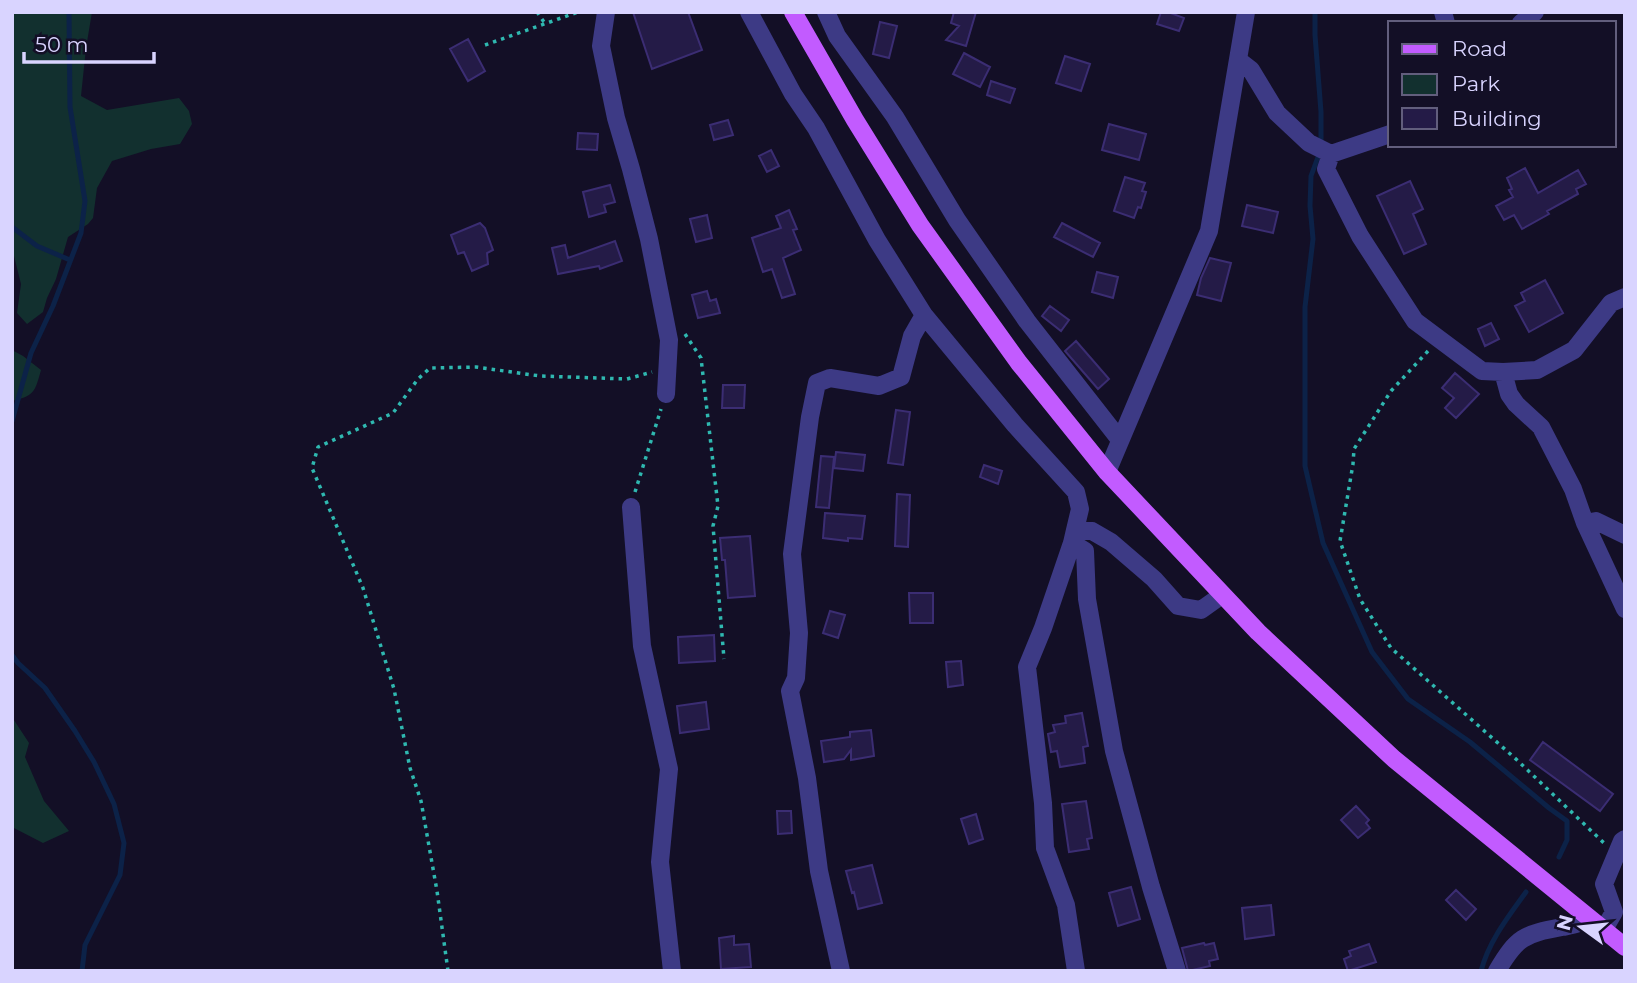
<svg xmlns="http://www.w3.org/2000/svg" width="1637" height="983" viewBox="0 0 1637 983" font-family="Montserrat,sans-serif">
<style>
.green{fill:#12302f}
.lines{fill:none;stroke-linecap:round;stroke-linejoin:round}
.stream{stroke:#0c2248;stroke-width:5}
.building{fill:#241b47;stroke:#3b2d73;stroke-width:2}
.path{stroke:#2fb8b0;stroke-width:3.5;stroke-dasharray:3.5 5;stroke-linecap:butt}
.minor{stroke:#3d3a85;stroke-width:18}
.major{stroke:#c25bff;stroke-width:18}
</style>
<rect width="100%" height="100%" fill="#130f26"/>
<!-- green -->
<path class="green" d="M 12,12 L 92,12 L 86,48 L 81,96 L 107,110 L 179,98 L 189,111 L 192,124 L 180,144 L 151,149 L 112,161 L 97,188 L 93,218 L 88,224 L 68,237 L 56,279 L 47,298 L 43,312 L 27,324 L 17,313 L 21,284 L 12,248 Z
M 12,350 L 23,356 L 41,370 C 35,391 35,396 12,401 Z
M 12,717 L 29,743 L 25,757 L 44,801 L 69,831 L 43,843 L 12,827 Z"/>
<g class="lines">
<!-- stream -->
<path class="stream" d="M 1315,12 L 1315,35 L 1321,112 L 1321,149 L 1311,176 L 1310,206 L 1313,239 L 1305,307 L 1305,466 L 1323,543 L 1372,652 L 1408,699 L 1470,742 L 1549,808 L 1567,821 L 1567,840 L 1559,857
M 12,227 L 37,246 L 70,260
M 12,421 L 31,353 L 53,306 L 81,233 L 85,201 L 70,107 L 69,12
M 12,655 L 18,663 L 45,688 L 75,731 L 94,762 L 114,804 L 124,843 L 120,875 L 85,945 L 82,971
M 1481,971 C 1489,941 1508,917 1526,892"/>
</g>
<!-- building -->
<path class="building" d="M 633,12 L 688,12 L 702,50 L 652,69 Z
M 954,12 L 976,12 L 966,46 L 946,40 L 959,26 L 951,23 Z
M 1161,12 L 1168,12 L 1184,18 L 1179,31 L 1157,24 Z
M 880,22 L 897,26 L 889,58 L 873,54 Z
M 468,39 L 485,71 L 468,81 L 450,49 Z
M 964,53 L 990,67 L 980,87 L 953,74 Z
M 1065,56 L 1090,64 L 1081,91 L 1056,83 Z
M 991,81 L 1015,89 L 1010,103 L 987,95 Z
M 728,120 L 733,135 L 714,140 L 710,125 Z
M 1109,124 L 1146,134 L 1139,160 L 1102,150 Z
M 578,133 L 598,134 L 597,150 L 577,149 Z
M 771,150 L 779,166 L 767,172 L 759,156 Z
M 1525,168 L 1538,193 L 1578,170 L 1586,184 L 1576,189 L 1578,194 L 1547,211 L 1549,214 L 1522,229 L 1514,215 L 1504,220 L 1496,206 L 1513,197 L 1509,190 L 1512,189 L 1507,178 Z
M 1125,177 L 1145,183 L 1142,191 L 1146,192 L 1141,208 L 1138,207 L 1134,218 L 1114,211 Z
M 1410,181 L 1423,209 L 1413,214 L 1426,244 L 1404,254 L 1377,196 Z
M 610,185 L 615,202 L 604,205 L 606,212 L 589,217 L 583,192 Z
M 1247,205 L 1278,212 L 1273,233 L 1242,226 Z
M 789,210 L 797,229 L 793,230 L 801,250 L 783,258 L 795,294 L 782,298 L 772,269 L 763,272 L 752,238 L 781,228 L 776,216 Z
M 707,215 L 712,238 L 696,242 L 690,219 Z
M 480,223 L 485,228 L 493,250 L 487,253 L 488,264 L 472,271 L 464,252 L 458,254 L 451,235 Z
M 1062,223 L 1100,243 L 1093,257 L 1054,237 Z
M 615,241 L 622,261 L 600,269 L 599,266 L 558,274 L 552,248 L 565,245 L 568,258 Z
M 1210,258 L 1231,263 L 1221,301 L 1197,295 L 1201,278 Z
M 1097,272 L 1118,277 L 1113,298 L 1092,292 Z
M 1545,280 L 1563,313 L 1529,332 L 1515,306 L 1525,301 L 1521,293 Z
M 707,291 L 710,301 L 716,299 L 720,313 L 698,318 L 692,295 Z
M 1050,306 L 1069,320 L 1061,331 L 1042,316 Z
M 1491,323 L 1499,339 L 1485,346 L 1478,329 Z
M 1076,341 L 1109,379 L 1098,389 L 1065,351 Z
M 1455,373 L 1479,394 L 1456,418 L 1445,408 L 1454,398 L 1442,388 Z
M 723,385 L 745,385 L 744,408 L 722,408 Z
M 896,410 L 910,412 L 903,465 L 888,463 Z
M 836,452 L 865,455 L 863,471 L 834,468 Z
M 821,456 L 834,457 L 829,508 L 816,507 Z
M 984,465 L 1002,471 L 998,484 L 980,477 Z
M 897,494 L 910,495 L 908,547 L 895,546 Z
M 825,513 L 865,516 L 862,539 L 848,538 L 848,541 L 823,538 Z
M 750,536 L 755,596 L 728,598 L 725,560 L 722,560 L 720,538 Z
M 909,593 L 933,593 L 933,623 L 910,623 Z
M 830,611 L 845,615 L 838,638 L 823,633 Z
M 714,635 L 715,661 L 679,663 L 678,637 Z
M 961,661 L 963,685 L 948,687 L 946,662 Z
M 706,702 L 709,729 L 680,733 L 677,706 Z
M 1082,713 L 1088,746 L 1083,747 L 1085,763 L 1060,767 L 1057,751 L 1051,752 L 1048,734 L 1055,732 L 1053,725 L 1066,723 L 1065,716 Z
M 871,730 L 874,756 L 851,760 L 851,750 L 844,759 L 824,762 L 821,741 L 850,737 L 850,732 Z
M 1543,742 L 1613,794 L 1600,811 L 1530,760 Z
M 1086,801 L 1092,838 L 1087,839 L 1089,849 L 1069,852 L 1062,804 Z
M 1356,806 L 1369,820 L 1366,823 L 1370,828 L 1358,838 L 1341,820 Z
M 777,811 L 791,811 L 792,833 L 778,834 Z
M 976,814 L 983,839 L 969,844 L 961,819 Z
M 872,865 L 882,903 L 858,909 L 854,892 L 852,893 L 846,871 Z
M 1131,887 L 1140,919 L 1118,926 L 1109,893 Z
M 1456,890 L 1476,909 L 1466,920 L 1446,900 Z
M 1271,905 L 1274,935 L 1245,939 L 1242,908 Z
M 734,936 L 734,945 L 749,944 L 751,967 L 721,969 L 719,938 Z
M 1204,943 L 1205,945 L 1214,943 L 1218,959 L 1209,961 L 1210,966 L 1188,971 L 1182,948 Z
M 1369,944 L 1376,962 L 1348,971 L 1344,959 L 1351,956 L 1349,951 Z"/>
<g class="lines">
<!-- path -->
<path class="path" d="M 537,12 L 546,25
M 485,45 L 578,12
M 685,334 L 701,358 L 718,506 L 713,526 L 724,659
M 1428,351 L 1391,391 L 1354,449 L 1353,464 L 1340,541 L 1360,599 L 1391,648 L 1517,760 L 1605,844
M 635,492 L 661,409
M 448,971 L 437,891 L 421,801 L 410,768 L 394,689 L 363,588 L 312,468 L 318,447 L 393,413 L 418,379 L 430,368 L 476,367 L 540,376 L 627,379 L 652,372"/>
<!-- minor -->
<path class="minor" d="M 606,12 L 601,46 L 616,118 L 631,169 L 649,239 L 669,340 L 666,394
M 749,12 L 793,94 L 816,128 L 877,240 L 924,315 L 1015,425 L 1076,492 L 1080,509 L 1075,530
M 826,12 L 837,36 L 895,117 L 957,220 L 1027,321 L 1120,440
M 1443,12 L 1446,23
M 1521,23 L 1535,12
M 1238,60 L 1251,70 L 1277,113 L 1309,143 L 1331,154 L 1390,134
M 1331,154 L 1326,169 L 1360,236 L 1415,321 L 1482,371 L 1503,372 L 1537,370 L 1574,350 L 1611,303 L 1625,297
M 1503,372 L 1509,394 L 1516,404 L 1541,427 L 1573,489 L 1585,523 L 1625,609
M 1107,472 L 1209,231 L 1246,12
M 631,507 L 642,646 L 669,769 L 660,862 L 672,971
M 1585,523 L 1596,521 L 1625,535
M 1072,543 L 1085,551 L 1087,599 L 1114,751 L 1151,887 L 1177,971
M 1603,931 L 1614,912 L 1604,884 L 1622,841 L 1625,839
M 841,971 L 819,871 L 807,778 L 790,691 L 796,678 L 799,633 L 792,554 L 810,417 L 817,383 L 830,378 L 879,386 L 901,377 L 912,336 L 924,315
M 1076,971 L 1066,905 L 1045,848 L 1043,803 L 1027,667 L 1043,628 L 1072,543 L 1075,530 L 1092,531 L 1111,542 L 1154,579 L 1178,606 L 1201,610 L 1222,595
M 1497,971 C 1517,937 1524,934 1562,927 C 1573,925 1579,925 1587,917"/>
<!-- major -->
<path class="major" d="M 793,12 L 855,120 L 920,225 L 1019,363 L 1107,472 L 1258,632 L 1394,759 L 1625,947"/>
</g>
<!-- border -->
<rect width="1637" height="983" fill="none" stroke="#d9d4ff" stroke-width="28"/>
<!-- legend -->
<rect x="1388" y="21" width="228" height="126" fill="#130f26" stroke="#625e7d" stroke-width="2"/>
<rect x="1402" y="44" width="35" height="10" fill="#c25bff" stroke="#625e7d" stroke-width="2"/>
<text x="1452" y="56" font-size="21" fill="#d9d4ff">Road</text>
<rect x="1402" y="74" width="35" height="21" fill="#12302f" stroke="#625e7d" stroke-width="2"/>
<text x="1452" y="91" font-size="21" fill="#d9d4ff">Park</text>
<rect x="1402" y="108" width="35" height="21" fill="#241b47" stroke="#625e7d" stroke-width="2"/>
<text x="1452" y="126" font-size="21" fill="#d9d4ff">Building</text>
<!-- north arrow -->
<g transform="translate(1581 927) rotate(285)" stroke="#130f26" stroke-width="5" paint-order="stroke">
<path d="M0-5L12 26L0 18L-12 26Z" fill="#d9d4ff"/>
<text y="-10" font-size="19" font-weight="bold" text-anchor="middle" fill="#d9d4ff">N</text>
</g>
<!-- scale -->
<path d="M24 52v10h130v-10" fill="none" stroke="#d9d4ff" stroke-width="3.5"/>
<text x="35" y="52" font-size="21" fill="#d9d4ff" stroke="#130f26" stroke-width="5" paint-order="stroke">50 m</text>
</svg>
